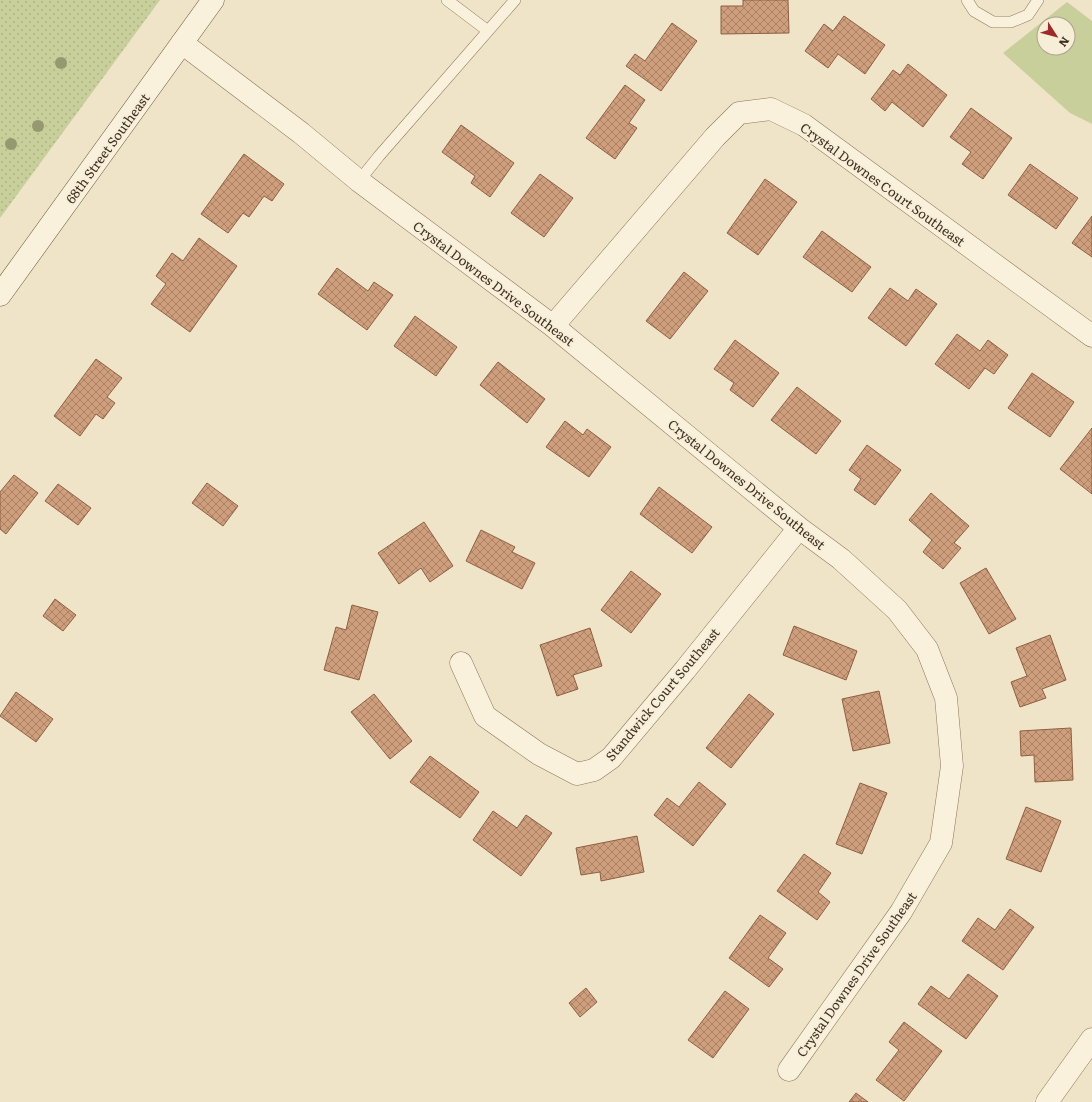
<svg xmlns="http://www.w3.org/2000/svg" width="1092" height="1102" viewBox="0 0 1092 1102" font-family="Literata,serif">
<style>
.grass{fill:url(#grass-dots)}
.park{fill:#c9cf9b;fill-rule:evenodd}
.building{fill:url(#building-cross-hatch);stroke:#8d5f41}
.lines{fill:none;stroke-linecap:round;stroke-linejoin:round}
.lane-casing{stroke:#8d765c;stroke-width:12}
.street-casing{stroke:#8d765c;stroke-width:23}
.secondary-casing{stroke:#6f573f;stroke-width:23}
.lane{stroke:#faf1dc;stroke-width:11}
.street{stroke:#faf1dc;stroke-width:22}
.secondary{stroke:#faf1dc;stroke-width:22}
.tree{fill:#96986f}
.labels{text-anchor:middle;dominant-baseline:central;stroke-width:4;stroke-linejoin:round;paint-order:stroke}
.street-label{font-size:13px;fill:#3d2e20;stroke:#f7eed8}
</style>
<defs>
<pattern id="grass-dots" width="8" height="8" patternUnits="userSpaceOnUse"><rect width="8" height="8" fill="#c9cf9b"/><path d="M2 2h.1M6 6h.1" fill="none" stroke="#aeb285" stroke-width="1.8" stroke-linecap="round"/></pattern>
<pattern id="building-cross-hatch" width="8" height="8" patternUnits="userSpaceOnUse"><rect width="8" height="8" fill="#cf9f7d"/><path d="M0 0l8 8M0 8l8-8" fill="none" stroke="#a98266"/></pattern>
</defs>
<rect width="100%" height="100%" fill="#f0e4c8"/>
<!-- grass -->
<path class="grass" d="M 0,0 L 160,0 L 0,218 Z"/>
<!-- park -->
<path class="park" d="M 1067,2 L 1092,21 L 1092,124 L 1070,113 L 1003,53 ZM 1044,24 L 1068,24 L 1068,48 L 1044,48 Z"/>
<!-- building -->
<path class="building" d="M 743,0 L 788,0 L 789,33 L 721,34 L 721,6 L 743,6 Z
M 844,16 L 885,45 L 865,74 L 838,54 L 828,68 L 805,51 L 824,24 L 833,31 Z
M 672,23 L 697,41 L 661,91 L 626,66 L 635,54 L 645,61 Z
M 908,64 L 947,95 L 923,127 L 892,102 L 885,111 L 871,99 L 893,70 L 900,75 Z
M 625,85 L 645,100 L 629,123 L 637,128 L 615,159 L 586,138 Z
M 971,108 L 1012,138 L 983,179 L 962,164 L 971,152 L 950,137 Z
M 461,125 L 514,163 L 490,197 L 471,183 L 475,176 L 442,152 Z
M 244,154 L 284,184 L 272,201 L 264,196 L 249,217 L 243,213 L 228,233 L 201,214 Z
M 1030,164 L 1078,198 L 1056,229 L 1008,195 Z
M 540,174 L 573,198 L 544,237 L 511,213 Z
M 765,179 L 797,202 L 758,255 L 727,233 Z
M 1092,216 L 1092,257 L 1072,243 Z
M 822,231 L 871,267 L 852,292 L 803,257 Z
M 199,238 L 237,266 L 190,332 L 151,304 L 166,284 L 156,276 L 172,253 L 183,261 Z
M 337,268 L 368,291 L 374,282 L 393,295 L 367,330 L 318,294 Z
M 684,272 L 708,291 L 670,339 L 646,321 Z
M 890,288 L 908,301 L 916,289 L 937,304 L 906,346 L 868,318 Z
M 415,316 L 457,347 L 436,376 L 394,346 Z
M 957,334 L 980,351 L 988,340 L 1008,355 L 994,374 L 985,368 L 969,389 L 935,364 Z
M 735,340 L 779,373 L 753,407 L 730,390 L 734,383 L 714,369 Z
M 96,359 L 122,378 L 107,397 L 115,403 L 103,419 L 96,414 L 80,436 L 54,416 Z
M 498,362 L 545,399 L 527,423 L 480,385 Z
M 1032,373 L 1074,402 L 1050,437 L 1008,408 Z
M 797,387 L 841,421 L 816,454 L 771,420 Z
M 565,421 L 583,435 L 587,429 L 611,447 L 589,477 L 546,447 Z
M 1092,428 L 1092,494 L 1060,469 Z
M 867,445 L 901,470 L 875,505 L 854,490 L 861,479 L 849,470 Z
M 14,475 L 38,493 L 6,534 L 0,529 L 0,492 Z
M 207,483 L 238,506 L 223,526 L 192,503 Z
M 58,484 L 91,508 L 78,525 L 45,501 Z
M 659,487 L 712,527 L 692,553 L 640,514 Z
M 931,493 L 969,526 L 954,543 L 961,548 L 943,569 L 923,552 L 932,540 L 909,520 Z
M 424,522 L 453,566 L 430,582 L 421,568 L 399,584 L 378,553 Z
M 481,530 L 515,547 L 512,552 L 535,563 L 522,589 L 466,561 Z
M 986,568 L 1016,619 L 989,634 L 960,583 Z
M 631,571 L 661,594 L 631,633 L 601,610 Z
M 55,599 L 76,615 L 63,631 L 43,616 Z
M 352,605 L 378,612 L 359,680 L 324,670 L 336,627 L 346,630 Z
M 794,626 L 857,651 L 846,680 L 783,655 Z
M 590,628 L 602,666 L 573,675 L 578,689 L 557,696 L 540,645 Z
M 1050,635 L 1066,680 L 1042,689 L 1046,698 L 1020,707 L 1011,682 L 1027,676 L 1016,648 Z
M 879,691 L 890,743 L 853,751 L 842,699 Z
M 16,692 L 53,719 L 36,742 L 0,716 Z
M 374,694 L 412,741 L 390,759 L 351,712 Z
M 749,694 L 774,714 L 731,768 L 706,748 Z
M 1071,728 L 1073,780 L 1035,782 L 1034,755 L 1021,756 L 1020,731 Z
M 430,756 L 479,792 L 460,818 L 410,782 Z
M 699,782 L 726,804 L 693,846 L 654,815 L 667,798 L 679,807 Z
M 860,783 L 887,793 L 862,854 L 836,844 Z
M 1026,807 L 1061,821 L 1041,872 L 1006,859 Z
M 493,811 L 517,828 L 526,815 L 552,833 L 521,876 L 473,840 Z
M 637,836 L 644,872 L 601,881 L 600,872 L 581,875 L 576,848 Z
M 804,854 L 831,873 L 818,892 L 830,902 L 817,920 L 777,891 Z
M 1010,909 L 1034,927 L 1003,970 L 962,941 L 978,918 L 995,930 Z
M 760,915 L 786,933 L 768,958 L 783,969 L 769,987 L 729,958 Z
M 968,974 L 998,996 L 966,1039 L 918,1004 L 931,986 L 949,999 Z
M 586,988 L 597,1002 L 580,1017 L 569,1003 Z
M 725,991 L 749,1009 L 713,1058 L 688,1040 Z
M 904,1022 L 942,1051 L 904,1101 L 876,1080 L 899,1050 L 889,1042 Z
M 856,1093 L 868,1102 L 849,1102 Z"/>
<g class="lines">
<defs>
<path id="lane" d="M 447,0 L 488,31
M 967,0 L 974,11 L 993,22 L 1011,22 L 1028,15 L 1038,0
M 359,181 L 379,156 L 515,0"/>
<path id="street" d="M 182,43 L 301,133 L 359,181 L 553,326 L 799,528 L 841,559 L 897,610 L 927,649 L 946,698 L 952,766 L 941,843 L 901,912 L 789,1070
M 553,326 L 715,137 L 739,113 L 771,109 L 804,125 L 1092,336
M 461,663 L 485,716 L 539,754 L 577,774 L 594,770 L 611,758 L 685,670 L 799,528
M 1047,1102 L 1092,1039"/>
<path id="secondary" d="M 0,295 L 213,0"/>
</defs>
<!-- lane casing -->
<use href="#lane" class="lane-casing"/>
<!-- street casing -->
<use href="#street" class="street-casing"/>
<!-- secondary casing -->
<use href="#secondary" class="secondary-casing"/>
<!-- lane -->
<use href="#lane" class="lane"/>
<!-- street -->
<use href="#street" class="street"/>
<!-- secondary -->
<use href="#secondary" class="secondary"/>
</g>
<!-- trees -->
<g class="tree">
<circle cx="61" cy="63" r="6"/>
<circle cx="38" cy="126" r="6"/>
<circle cx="11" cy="144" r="6"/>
</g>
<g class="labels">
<!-- street labels -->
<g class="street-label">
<text transform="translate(107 148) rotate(-54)">68th Street Southeast</text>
<text transform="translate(883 184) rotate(36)">Crystal Downes Court Southeast</text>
<text transform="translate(494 283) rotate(37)">Crystal Downes Drive Southeast</text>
<text transform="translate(747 484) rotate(39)">Crystal Downes Drive Southeast</text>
<text transform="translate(662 694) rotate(-50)">Standwick Court Southeast</text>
<text transform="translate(856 974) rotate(-55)">Crystal Downes Drive Southeast</text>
</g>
</g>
<!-- north arrow -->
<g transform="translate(1056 36) rotate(126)"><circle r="19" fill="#f7eed8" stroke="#ada18e"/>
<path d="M0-3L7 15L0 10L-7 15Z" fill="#9e2a2b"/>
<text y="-6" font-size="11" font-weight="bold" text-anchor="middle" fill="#3d2e20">N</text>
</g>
</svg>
